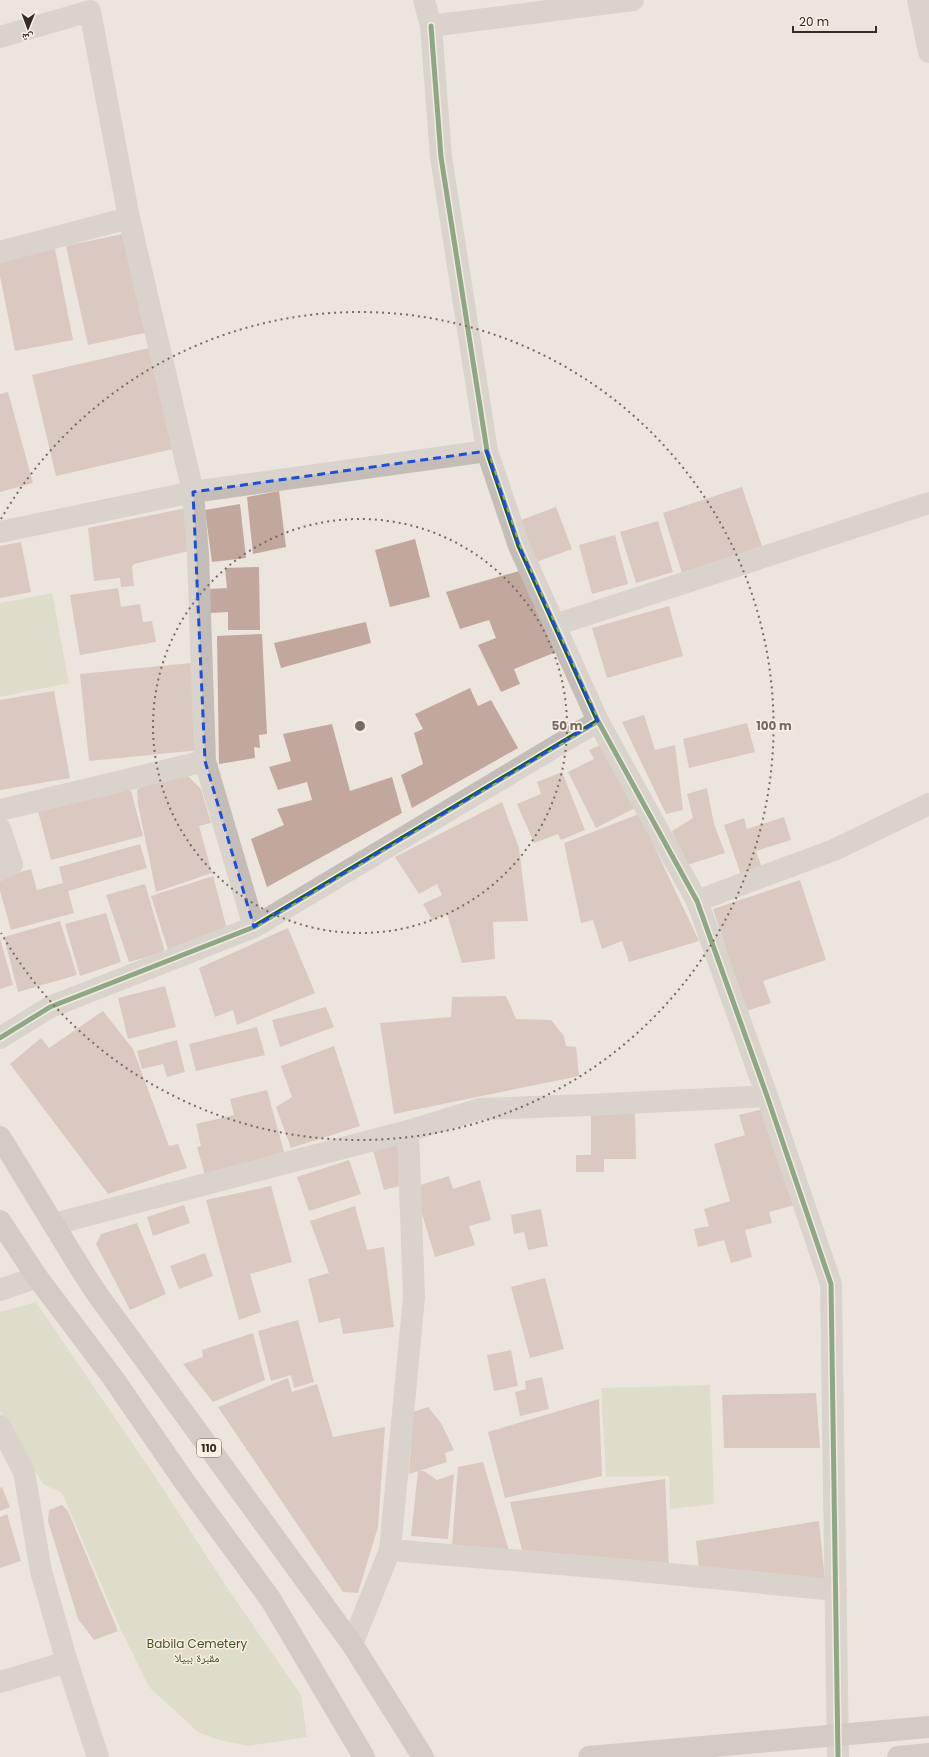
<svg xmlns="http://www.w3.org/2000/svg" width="929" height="1757" viewBox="0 0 929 1757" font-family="Poppins,'Noto Naskh Arabic',sans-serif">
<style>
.green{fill:#cdd1b6}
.building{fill:#c1a79e}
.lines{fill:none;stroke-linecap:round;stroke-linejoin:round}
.minor{stroke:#c4bdb7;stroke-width:22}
.major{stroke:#b3aba6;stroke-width:22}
.cycleway-casing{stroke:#faefe3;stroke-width:8}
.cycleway{stroke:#1b5e20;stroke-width:5}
.marked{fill:none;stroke:#1d4ed8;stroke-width:3;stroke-dasharray:8 5;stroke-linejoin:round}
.ring{fill:none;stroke:#756b65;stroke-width:2;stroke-dasharray:2 4}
.labels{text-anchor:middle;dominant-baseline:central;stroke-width:3;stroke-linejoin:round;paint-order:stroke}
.shield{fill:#faefe3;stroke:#70655e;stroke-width:1}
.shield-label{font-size:11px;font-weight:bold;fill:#352a25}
.park-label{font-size:12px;fill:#455428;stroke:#faefe3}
.centre{fill:#756b65;stroke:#faefe3;stroke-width:2}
.ring-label{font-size:12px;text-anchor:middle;font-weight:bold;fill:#756b65;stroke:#faefe3;stroke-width:3;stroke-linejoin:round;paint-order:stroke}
</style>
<rect width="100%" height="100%" fill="#ece5dd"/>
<!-- green -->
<path class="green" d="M 52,593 L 69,683 L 0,697 L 0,603 Z
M 36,1302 L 156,1478 L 226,1586 L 301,1695 L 307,1737 L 248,1746 L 219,1740 L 198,1732 L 149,1687 L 119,1626 L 62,1493 L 43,1484 L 0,1411 L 0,1312 Z
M 710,1385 L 714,1504 L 670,1509 L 669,1476 L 606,1477 L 601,1388 Z"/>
<!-- building -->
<path class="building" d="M 127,233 L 149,332 L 88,345 L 66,246 Z
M 55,249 L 73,340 L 15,351 L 0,276 L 0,260 Z
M 149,348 L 173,449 L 56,476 L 32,375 Z
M 8,392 L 33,483 L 0,492 L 0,394 Z
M 742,487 L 762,546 L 682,573 L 663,513 Z
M 279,491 L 286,547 L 253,554 L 247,497 Z
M 240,504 L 246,558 L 212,562 L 205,510 Z
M 556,507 L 572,549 L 536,562 L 521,520 Z
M 187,508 L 193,550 L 134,564 L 132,567 L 134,586 L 121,587 L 120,578 L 94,581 L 88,528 Z
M 658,521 L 673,572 L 636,583 L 620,532 Z
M 615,535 L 628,584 L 592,594 L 579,545 Z
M 415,539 L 430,597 L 390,607 L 375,550 Z
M 21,542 L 31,592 L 0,598 L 0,546 Z
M 259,567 L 260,630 L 228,630 L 228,612 L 210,613 L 209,589 L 227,588 L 225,568 Z
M 519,571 L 556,652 L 514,669 L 520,684 L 501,692 L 478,645 L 496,638 L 489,620 L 460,629 L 446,592 Z
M 118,588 L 121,607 L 140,604 L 143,622 L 152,621 L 156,642 L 80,655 L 70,595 Z
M 669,606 L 683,656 L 607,678 L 592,628 Z
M 366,622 L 371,643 L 281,668 L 274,643 Z
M 262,634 L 267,734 L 259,735 L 260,748 L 254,747 L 255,758 L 219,764 L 217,636 Z
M 191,663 L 200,750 L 89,761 L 80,674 Z
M 470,688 L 478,706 L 491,700 L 518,748 L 412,808 L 401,775 L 423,764 L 414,733 L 423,729 L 415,714 Z
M 54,691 L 70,778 L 0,790 L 0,700 Z
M 644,715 L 655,750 L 675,745 L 683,810 L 666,814 L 622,722 Z
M 747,723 L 755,752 L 689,768 L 683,739 Z
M 332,724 L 350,791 L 392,777 L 402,813 L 267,887 L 251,839 L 284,825 L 277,809 L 312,800 L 307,782 L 278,790 L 269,767 L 291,761 L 283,734 Z
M 603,744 L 635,808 L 596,828 L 568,772 L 594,759 L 589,750 Z
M 184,772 L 201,789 L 211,823 L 199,826 L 212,873 L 156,892 L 138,804 L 137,790 L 147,782 Z
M 562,772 L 585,830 L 561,840 L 558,834 L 534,843 L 517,804 L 541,794 L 537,782 Z
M 130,787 L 143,836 L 51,860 L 38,811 Z
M 707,788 L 714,824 L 725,853 L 687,865 L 672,831 L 693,818 L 687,794 Z
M 502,802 L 519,848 L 528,921 L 493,922 L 495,959 L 462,963 L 447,914 L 432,920 L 423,904 L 442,895 L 437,884 L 419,894 L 395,857 Z
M 639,814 L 699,941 L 629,962 L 622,941 L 602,949 L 593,920 L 581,923 L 564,843 Z
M 784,817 L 791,840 L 756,851 L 763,871 L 742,878 L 724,825 L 744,818 L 747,829 Z
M 140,844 L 147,868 L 68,891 L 74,913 L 11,930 L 0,891 L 0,878 L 31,869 L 37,890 L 63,883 L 59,867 Z
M 213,876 L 227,929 L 168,950 L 151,896 Z
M 800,880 L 826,960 L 763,981 L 771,1003 L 746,1011 L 713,909 Z
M 145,884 L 165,952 L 129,962 L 106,895 Z
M 106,913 L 121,962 L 80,976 L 65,924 Z
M 60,921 L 77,975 L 18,992 L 4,937 Z
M 288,928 L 315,993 L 237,1025 L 233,1010 L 215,1017 L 199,968 Z
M 0,938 L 13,985 L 0,989 Z
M 165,986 L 176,1027 L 128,1039 L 118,998 Z
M 506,996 L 516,1019 L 551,1020 L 564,1036 L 566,1046 L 576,1047 L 579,1076 L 394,1114 L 380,1023 L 451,1017 L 452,997 Z
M 326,1007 L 334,1027 L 280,1047 L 272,1020 Z
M 103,1011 L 133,1049 L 169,1146 L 178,1144 L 187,1168 L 108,1194 L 10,1064 L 41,1038 L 49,1048 Z
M 257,1027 L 265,1055 L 196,1071 L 189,1044 Z
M 177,1040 L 185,1072 L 167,1077 L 163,1064 L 142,1069 L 137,1051 Z
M 334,1046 L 360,1126 L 291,1148 L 276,1107 L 292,1097 L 281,1066 Z
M 267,1090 L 284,1152 L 205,1175 L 197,1147 L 201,1146 L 196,1124 L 234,1115 L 230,1099 Z
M 767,1108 L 795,1205 L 769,1212 L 772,1223 L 745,1230 L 752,1257 L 731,1263 L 724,1240 L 698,1247 L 694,1229 L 709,1226 L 704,1209 L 730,1201 L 714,1144 L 745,1135 L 739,1115 Z
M 591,1112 L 635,1112 L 636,1159 L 604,1159 L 604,1172 L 576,1172 L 576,1155 L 591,1155 Z
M 397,1144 L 407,1184 L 384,1190 L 373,1150 Z
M 349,1160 L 361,1194 L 309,1211 L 297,1177 Z
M 449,1176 L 453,1189 L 480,1180 L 491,1220 L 469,1226 L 475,1245 L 435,1257 L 414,1187 Z
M 271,1186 L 292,1262 L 250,1274 L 261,1312 L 239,1320 L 206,1200 Z
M 184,1205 L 190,1223 L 153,1236 L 147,1217 Z
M 355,1206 L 367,1250 L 384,1247 L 394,1327 L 343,1334 L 340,1318 L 319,1323 L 308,1279 L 329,1273 L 310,1221 Z
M 541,1209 L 548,1246 L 528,1250 L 524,1232 L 514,1234 L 511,1215 Z
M 137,1223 L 166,1294 L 130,1310 L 96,1244 L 101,1234 Z
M 205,1253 L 213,1276 L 179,1289 L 170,1266 Z
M 545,1278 L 564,1349 L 530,1358 L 511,1287 Z
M 298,1320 L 314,1382 L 294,1388 L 291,1375 L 271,1381 L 258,1331 Z
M 253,1333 L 265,1380 L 213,1402 L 183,1364 L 203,1357 L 202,1350 Z
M 511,1350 L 518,1386 L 494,1391 L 487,1355 Z
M 542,1377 L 549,1409 L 520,1416 L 515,1392 L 526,1389 L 525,1381 Z
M 288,1378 L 292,1392 L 317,1384 L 333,1437 L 385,1427 L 378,1527 L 358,1593 L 343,1592 L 218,1407 Z
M 816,1393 L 820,1448 L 724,1448 L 722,1395 Z
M 599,1399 L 602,1476 L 505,1498 L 488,1432 Z
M 428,1407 L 441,1423 L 454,1450 L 445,1453 L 447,1462 L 409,1474 L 413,1412 Z
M 483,1462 L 509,1551 L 452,1545 L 458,1467 Z
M 418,1471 L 424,1471 L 437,1480 L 454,1474 L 448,1539 L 411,1536 Z
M 665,1479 L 669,1565 L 522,1550 L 510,1502 Z
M 2,1487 L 10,1507 L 0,1511 L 0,1488 Z
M 62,1505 L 68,1511 L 118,1631 L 94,1640 L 78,1619 L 48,1521 L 49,1510 Z
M 7,1514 L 21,1561 L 0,1568 L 0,1517 Z
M 819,1521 L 825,1581 L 699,1569 L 696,1541 Z"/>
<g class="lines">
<!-- minor -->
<path class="minor" d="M 424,0 L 431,26 L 633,0
M 918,0 L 929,52
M 0,37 L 90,11 L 129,218 L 193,492 L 198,555 L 205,761 L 254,927
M 0,252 L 129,218
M 0,532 L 193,492 L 487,451
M 555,625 L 929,503
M 598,721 L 697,901 L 767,1096 L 831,1284 L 838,1757
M 0,810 L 205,761
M 0,829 L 12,864 L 0,870
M 697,901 L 834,850 L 929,804
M 0,1038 L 50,1007 L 254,927 L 598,721 L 519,546 L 487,451 L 441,157 L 431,26
M 408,1131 L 480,1109 L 588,1105 L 767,1096
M 54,1224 L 408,1131 L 414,1297 L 390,1550 L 352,1644
M 0,1290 L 37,1277
M 0,1426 L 24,1472 L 41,1571 L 67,1662 L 98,1757
M 390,1550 L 618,1569 L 836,1590
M 0,1682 L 67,1662"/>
<!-- major -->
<path class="major" d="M 0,1137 C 32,1188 62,1240 95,1291 L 352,1644 L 423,1757
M 0,1221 L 37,1277 L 113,1378 L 184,1481 L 271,1600 L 364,1757
M 589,1757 L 929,1727
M 898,1757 L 929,1754"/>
<defs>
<path id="cycleway" d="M 598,721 L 697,901 L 767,1096 L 831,1284 L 838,1757
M 0,1038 L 50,1007 L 254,927 L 598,721 L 519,546 L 487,451 L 441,157 L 431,26"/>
</defs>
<!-- cycleway casing -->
<use href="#cycleway" class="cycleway-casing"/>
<!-- cycleway -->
<use href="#cycleway" class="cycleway"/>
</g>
<!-- marked area -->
<path d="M0 0H929V1757H0ZM 487,451 L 519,546 L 598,721 L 254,927 L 205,761 L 193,492 Z" fill="#ece5dd" fill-opacity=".55" fill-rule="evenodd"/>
<path class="marked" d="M 487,451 L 519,546 L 598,721 L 254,927 L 205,761 L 193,492 Z"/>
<!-- distance rings -->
<g class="ring">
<circle cx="360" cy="726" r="207"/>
<path d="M1 519A414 414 0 1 1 1 933"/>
</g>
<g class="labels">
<!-- shield labels -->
<rect class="shield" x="197" y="1439" width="24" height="18" rx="3"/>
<g class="shield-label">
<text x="209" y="1448">110</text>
</g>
<!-- park labels -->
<g class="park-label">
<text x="197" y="1643">Babila Cemetery<tspan x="197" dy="14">مقبرة ببيلا</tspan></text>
</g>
</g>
<circle cx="360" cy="726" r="6" class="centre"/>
<g class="ring-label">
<text x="567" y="730">50 m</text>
<text x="774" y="730">100 m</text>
</g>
<!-- north arrow -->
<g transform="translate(28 28) rotate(181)" stroke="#faefe3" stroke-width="3" paint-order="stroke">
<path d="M0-3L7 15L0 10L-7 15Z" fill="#352a25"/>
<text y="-6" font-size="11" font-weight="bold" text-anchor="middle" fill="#352a25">ش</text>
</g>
<!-- scale -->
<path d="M793 26v6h83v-6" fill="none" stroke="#352a25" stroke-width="2"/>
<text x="799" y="26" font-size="12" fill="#352a25" stroke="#faefe3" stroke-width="3" paint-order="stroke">20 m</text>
</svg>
